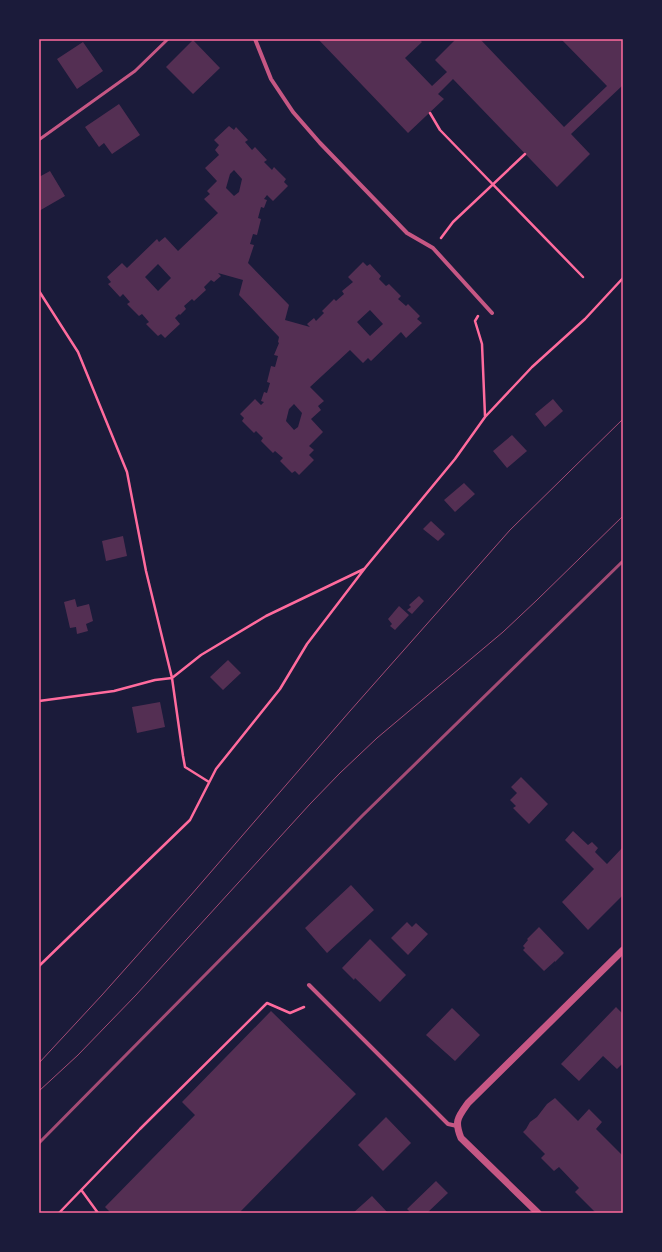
<svg xmlns="http://www.w3.org/2000/svg" width="662" height="1252" viewBox="0 0 662 1252" font-family="'Archivo Narrow',sans-serif">
<style>
.building{fill:#542f53;fill-rule:evenodd}
.lines{fill:none;stroke-linecap:round;stroke-linejoin:round}
.path{stroke:#ff6b9d;stroke-width:2.5}
.service{stroke:#c65784;stroke-width:3}
.minor{stroke:#c65784;stroke-width:4}
.tertiary{stroke:#c65784;stroke-width:7}
.tram{stroke:#a44b75;stroke-width:1}
.rail{stroke:#a44b75;stroke-width:3}
.neatline{fill:none;stroke:#ff6b9d;stroke-width:1.5}
</style>
<rect width="100%" height="100%" fill="#1b1b3a"/>
<!-- building -->
<path class="building" d="M 318,39 L 419,39 L 422,42 L 405,58 L 432,86 L 447,72 L 435,60 L 456,39 L 480,39 L 564,127 L 607,86 L 561,39 L 623,39 L 623,85 L 571,134 L 590,154 L 557,187 L 453,79 L 438,94 L 444,99 L 408,133 Z
M 193,40 L 220,68 L 193,94 L 166,67 Z
M 83,42 L 103,71 L 77,89 L 57,59 Z
M 119,104 L 140,135 L 112,154 L 104,143 L 99,147 L 85,127 Z
M 229,126 L 234,130 L 236,127 L 248,140 L 245,142 L 252,150 L 255,147 L 267,160 L 264,162 L 272,170 L 274,167 L 286,179 L 284,182 L 288,186 L 273,201 L 267,195 L 264,199 L 267,200 L 264,208 L 261,207 L 258,218 L 261,219 L 257,235 L 253,234 L 250,244 L 254,245 L 248,263 L 289,305 L 285,320 L 310,327 L 307,324 L 314,318 L 316,321 L 324,313 L 322,311 L 334,299 L 336,301 L 344,294 L 342,291 L 353,282 L 348,277 L 363,262 L 367,266 L 370,264 L 381,276 L 379,279 L 386,286 L 389,284 L 401,296 L 398,299 L 406,306 L 408,304 L 420,316 L 417,319 L 422,323 L 406,338 L 401,332 L 371,361 L 368,358 L 363,363 L 350,350 L 310,387 L 324,401 L 318,406 L 321,410 L 311,419 L 323,432 L 309,446 L 314,450 L 309,455 L 314,460 L 299,475 L 295,471 L 292,473 L 280,461 L 283,458 L 275,451 L 273,453 L 261,441 L 263,438 L 256,431 L 254,433 L 242,421 L 244,418 L 240,414 L 255,399 L 261,405 L 264,402 L 261,401 L 264,392 L 267,393 L 270,383 L 267,382 L 271,366 L 275,367 L 278,356 L 274,355 L 279,343 L 278,342 L 279,337 L 239,295 L 243,280 L 218,273 L 221,276 L 214,282 L 211,280 L 204,287 L 206,290 L 194,301 L 192,299 L 184,306 L 186,309 L 180,315 L 179,314 L 175,318 L 180,324 L 165,338 L 161,334 L 158,336 L 146,324 L 149,322 L 142,314 L 139,316 L 127,304 L 130,302 L 123,294 L 120,297 L 108,284 L 111,282 L 107,277 L 122,263 L 127,268 L 157,239 L 159,242 L 165,237 L 178,251 L 218,213 L 204,199 L 210,194 L 207,191 L 217,181 L 205,168 L 219,155 L 215,150 L 219,145 L 214,140 ZM 234,170 L 242,179 L 239,192 L 234,196 L 226,188 L 230,174 ZM 158,264 L 171,278 L 158,291 L 145,277 ZM 370,310 L 383,324 L 370,336 L 357,322 ZM 294,404 L 302,413 L 298,427 L 294,430 L 286,421 L 289,409 Z
M 50,171 L 65,196 L 39,211 L 39,177 Z
M 553,399 L 563,411 L 545,427 L 535,414 Z
M 512,435 L 527,451 L 507,468 L 493,451 Z
M 464,483 L 475,494 L 455,512 L 444,500 Z
M 431,521 L 445,534 L 438,541 L 423,529 Z
M 123,536 L 127,556 L 106,561 L 102,541 Z
M 419,596 L 424,601 L 412,614 L 407,610 L 411,607 L 409,605 Z
M 75,599 L 77,607 L 89,604 L 93,621 L 86,624 L 88,631 L 77,634 L 76,627 L 70,628 L 64,602 Z
M 399,606 L 409,615 L 395,630 L 390,626 L 392,624 L 388,619 Z
M 228,660 L 241,673 L 223,690 L 210,677 Z
M 160,702 L 165,727 L 137,733 L 132,707 Z
M 521,777 L 548,804 L 529,824 L 513,808 L 516,806 L 510,800 L 517,793 L 511,787 Z
M 573,831 L 588,845 L 592,842 L 598,848 L 595,852 L 607,864 L 623,847 L 623,895 L 588,930 L 562,902 L 594,869 L 565,840 Z
M 351,885 L 374,910 L 327,953 L 305,928 Z
M 407,922 L 412,927 L 416,923 L 428,934 L 408,955 L 391,938 Z
M 539,927 L 564,953 L 555,962 L 555,961 L 544,971 L 523,950 L 525,948 L 523,946 L 528,940 L 527,939 Z
M 370,939 L 406,975 L 380,1002 L 355,978 L 354,980 L 342,968 Z
M 616,1007 L 623,1014 L 623,1063 L 617,1069 L 603,1056 L 579,1081 L 561,1064 Z
M 452,1008 L 480,1035 L 455,1061 L 426,1035 Z
M 271,1011 L 356,1094 L 239,1213 L 111,1213 L 105,1207 L 195,1115 L 182,1102 Z
M 555,1098 L 578,1121 L 589,1109 L 602,1122 L 596,1129 L 623,1156 L 623,1213 L 606,1213 L 604,1212 L 603,1213 L 596,1213 L 575,1192 L 579,1188 L 559,1167 L 554,1171 L 541,1158 L 545,1154 L 523,1132 L 526,1129 L 530,1122 L 537,1117 L 547,1104 Z
M 386,1117 L 411,1143 L 383,1171 L 358,1145 Z
M 436,1181 L 448,1193 L 427,1213 L 411,1213 L 407,1209 Z
M 372,1196 L 388,1213 L 353,1213 Z"/>
<g class="lines">
<!-- path -->
<path class="path" d="M 430,113 L 440,130 L 583,277
M 441,238 L 453,222 L 525,154
M 39,291 L 78,352 L 127,472 L 146,571 L 172,678 L 183,756 L 185,767 L 209,782
M 478,316 L 475,321 L 482,344 L 485,416
M 39,701 L 114,691 L 155,680 L 172,678 L 201,655 L 266,616 L 364,569
M 39,966 L 190,820 L 216,769 L 280,689 L 307,644 L 365,568 L 455,459 L 485,417 L 532,367 L 585,319 L 623,278
M 82,1191 L 98,1213
M 59,1213 L 140,1129 L 267,1003 L 290,1013 L 304,1007"/>
<!-- service -->
<path class="service" d="M 40,139 L 135,71 L 168,39"/>
<!-- minor -->
<path class="minor" d="M 255,39 L 271,79 L 293,112 L 320,143 L 407,233 L 433,248 L 492,313
M 309,985 L 448,1124 L 457,1126"/>
<!-- tertiary -->
<path class="tertiary" d="M 538,1213 L 461,1138 C 454,1121 458,1117 468,1103 L 623,950"/>
<!-- tram -->
<path class="tram" d="M 39,1063 L 102,995 L 191,895 L 350,711 L 510,530 L 623,419
M 39,1091 L 78,1055 L 136,995 L 310,804 L 340,773 L 377,738 L 503,632 L 537,600 L 623,516"/>
<!-- rail -->
<path class="rail" d="M 39,1143 L 362,816 L 623,561"/>
</g>
<!-- border -->
<rect width="662" height="1252" fill="none" stroke="#1b1b3a" stroke-width="80"/>
<rect x="40" y="40" width="582" height="1172" class="neatline"/>
</svg>
